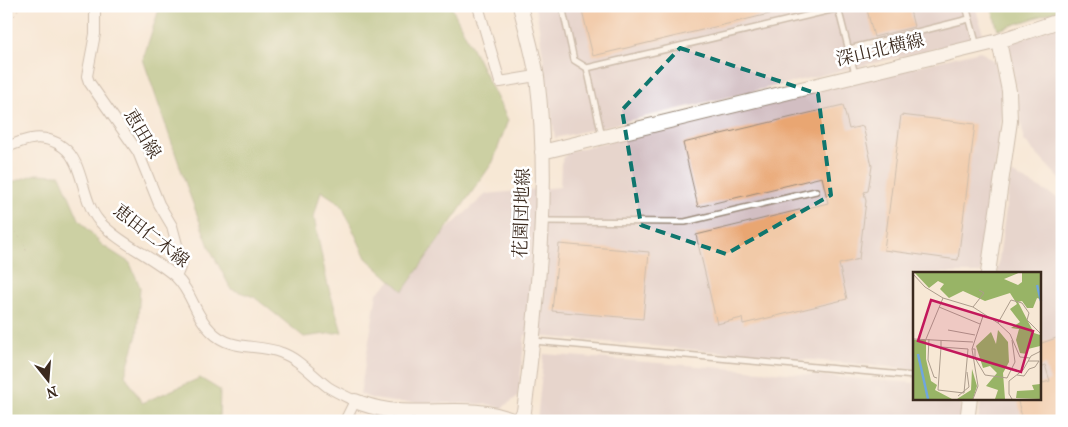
<svg xmlns="http://www.w3.org/2000/svg" width="1068" height="427" viewBox="0 0 1068 427" font-family="'IM FELL French Canon','Noto Serif JP',serif">
<style>
.industrial{fill:#d2bec2}
.forest{fill:#98b466;stroke:#6a6f42}
.lines{fill:none;stroke-linecap:round;stroke-linejoin:round}
.river{stroke:#70a6dd;stroke-width:15}
.building{fill:#e9a672}
.lane-casing{stroke:#99897a;stroke-width:8}
.street-casing{stroke:#99897a;stroke-width:12}
.secondary-casing{stroke:#99897a;stroke-width:16}
.path{stroke:#99897a;stroke-width:1;stroke-dasharray:1 4;stroke-linecap:butt}
.lane{stroke:#fff;stroke-width:5}
.street{stroke:#fff;stroke-width:10}
.secondary{stroke:#fff;stroke-width:14}
.marked{fill:none;stroke:#0f766e;stroke-width:4;stroke-dasharray:10 6;stroke-linejoin:round}
.labels{text-anchor:middle;dominant-baseline:central;stroke-width:5;stroke-linejoin:round;paint-order:stroke}
.street-label{font-size:18px;fill:#3b2a1e;stroke:#fff}
.inset-river{fill:none;stroke:#70a6dd;stroke-width:2.5}
.inset-road{fill:none;stroke:#ac9c8c;stroke-width:1}
.view{fill:#c2185b;fill-opacity:0.15;stroke:#c2185b;stroke-width:2.5}
.inset-edge{fill:none;stroke:#3b2a1e;stroke-width:2.5}
</style>
<rect width="100%" height="100%" fill="#fff"/>
<filter id="ink" filterUnits="userSpaceOnUse"><feTurbulence type="fractalNoise" baseFrequency=".02" numOctaves="2"/><feDisplacementMap in="SourceGraphic" scale="10" xChannelSelector="R" yChannelSelector="G"/><feConvolveMatrix kernelMatrix="1 2 1 2 8 2 1 2 1" color-interpolation-filters="sRGB"/></filter>
<filter id="wash" filterUnits="userSpaceOnUse"><feTurbulence type="fractalNoise" baseFrequency=".0096" numOctaves="4" result="noise"/><feDisplacementMap in="SourceGraphic" scale="20" xChannelSelector="R" yChannelSelector="G"/><feGaussianBlur stdDeviation="1.12" result="paint"/><feColorMatrix in="noise" values="0 0 0 0 0 0 0 0 0 0 0 0 0 0 0 0 0 1.4 0 .05"/><feComposite in="paint" operator="in"/></filter>
<g filter="url(#wash)">
<rect width="100%" height="100%" fill="#f7e8d5"/>
<!-- industrial -->
<path class="industrial" d="M 534,6 L 975,6 L 984,37 L 555,138 L 537,14 Z
M 1062,24 L 1062,181 L 1024,141 L 1009,43 Z
M 980,51 L 995,62 L 1002,90 L 1002,115 L 981,273 L 914,273 L 914,369 L 525,335 L 518,396 L 502,408 L 486,404 L 393,402 L 373,399 L 360,394 L 377,293 L 486,194 L 560,187 L 561,163 L 567,152 Z
M 1011,173 L 1062,200 L 1062,421 L 978,421 L 981,398 L 1039,398 L 1039,273 L 997,273 Z
M 544,354 L 914,383 L 914,398 L 962,398 L 959,421 L 537,421 Z"/>
<!-- forest -->
<path class="forest" d="M 160,6 L 451,6 L 508,120 L 493,162 L 403,291 L 366,258 L 341,204 L 321,191 L 314,217 L 327,282 L 342,332 L 304,337 L 254,297 L 231,289 L 210,249 L 189,193 L 143,59 Z
M 991,6 L 1062,6 L 1062,9 L 998,30 Z
M 36,174 L 60,175 L 79,219 L 102,245 L 130,263 L 140,287 L 137,335 L 125,375 L 142,403 L 200,378 L 220,390 L 219,421 L 6,421 L 6,184 Z"/>
<g class="lines">
<!-- river -->
<path class="river" d="M 6,8 L 8,6"/>
</g>
<g id="blocks">
<!-- building -->
<path class="building" d="M 581,6 L 790,6 L 790,9 L 593,56 Z
M 866,6 L 909,6 L 914,27 L 874,37 Z
M 843,105 L 849,129 L 863,126 L 872,166 L 868,191 L 864,192 L 866,201 L 859,259 L 839,264 L 847,299 L 743,324 L 742,318 L 717,324 L 696,235 L 828,203 L 822,177 L 698,207 L 683,143 Z
M 901,115 L 975,124 L 958,260 L 884,250 Z
M 559,244 L 649,252 L 643,319 L 552,311 Z
M 1062,336 L 1062,421 L 1023,421 L 1017,398 L 1039,398 L 1039,384 L 1050,381 L 1045,365 L 1039,367 L 1039,344 Z"/>
</g>
</g>
<g filter="url(#ink)">
<use href="#blocks" fill-opacity="0" stroke="#99897a" stroke-width="1"/>
<g class="lines">
<defs>
<path id="lane" d="M 562,6 L 574,60 L 587,68 L 848,6
M 966,6 L 977,46
M 838,8 L 855,74
M 849,49 L 969,19
M 587,68 L 602,136
M 543,221 L 685,222 L 816,191
M 534,341 L 914,376"/>
<path id="street" d="M 95,6 L 95,34 L 87,76 L 89,82 L 138,152 L 159,204 L 172,226 L 182,263 L 176,277
M 478,6 L 500,82 L 536,76
M 6,148 C 26,138 44,133 63,147 C 84,162 81,200 99,221 C 120,244 152,256 176,277 C 192,292 195,316 211,331 C 231,352 258,343 282,353 C 299,359 313,376 328,387 C 336,392 345,396 355,401 L 345,421"/>
<path id="secondary" d="M 542,152 L 999,41 L 1062,20
M 988,273 L 1010,121 L 1009,91 L 999,41
M 355,401 C 365,405 376,408 388,410 C 429,416 475,403 514,421
M 519,421 L 524,411 L 527,389 C 539,286 550,180 537,77 C 533,53 526,29 520,6
M 967,421 L 970,398"/>
</defs>
<!-- lane casing -->
<use href="#lane" class="lane-casing"/>
<!-- street casing -->
<use href="#street" class="street-casing"/>
<!-- secondary casing -->
<use href="#secondary" class="secondary-casing"/>
<!-- path -->
<path class="path" d="M 6,28 L 21,6
M 6,221 L 23,241 L 27,253"/>
<!-- lane -->
<use href="#lane" class="lane"/>
<!-- street -->
<use href="#street" class="street"/>
<!-- secondary -->
<use href="#secondary" class="secondary"/>
</g>
</g>
<!-- marked area -->
<path d="M0 0H1068V427H0ZM 680,48 L 818,94 L 831,195 L 726,254 L 641,225 L 622,110 Z" fill="#f7e8d5" fill-opacity=".55" fill-rule="evenodd"/>
<path class="marked" d="M 680,48 L 818,94 L 831,195 L 726,254 L 641,225 L 622,110 Z"/>
<g class="labels">
<!-- street labels -->
<g class="street-label">
<text transform="translate(880 50) rotate(-13)">深山北横線</text>
<text transform="translate(142 134) rotate(59)">恵田線</text>
<text transform="translate(522 213) rotate(-88)">花園団地線</text>
<text transform="translate(151 236) rotate(38)">恵田仁木線</text>
</g>
</g>
<!-- overview -->
<g transform="translate(913 272)">
<rect width="128" height="128" fill="#f7e8d5"/>
<path d="M 1,0 L 108,0 L 91,7 L 105,13 L 109,10 L 109,0 L 127,0 L 127,27 L 124,26 L 120,36 L 114,36 L 109,29 L 105,30 L 121,61 L 127,63 L 127,74 L 115,77 L 114,82 L 107,81 L 103,68 L 106,57 L 98,56 L 107,50 L 97,37 L 104,32 L 97,21 L 72,29 L 50,19 L 36,26 L 27,17 L 31,12 L 25,9 L 16,16 ZM 85,58 L 95,70 L 96,90 L 90,101 L 92,127 L 82,127 L 85,118 L 73,114 L 84,101 L 77,94 L 70,96 L 63,74 L 78,60 L 83,72 ZM 0,68 L 13,68 L 13,87 L 18,109 L 24,113 L 22,118 L 39,127 L 0,127 ZM 59,97 L 64,114 L 60,127 L 44,127 L 58,118 ZM 127,112 L 127,127 L 103,126 L 104,119 L 121,118 L 119,113 Z" fill="#98b466"/>
<path class="inset-river" d="M 124,13 L 128,29M 5,82 L 15,127"/>
<path class="inset-road" d="M 0,2 L 12,15 L 30,26 L 60,35 L 85,51 L 97,62 L 107,85 L 117,86M 26,35 L 67,52M 60,35 L 71,21 L 66,18M 85,51 L 98,28 L 109,31 L 116,41 L 114,48 L 128,62M 35,58 L 62,63M 0,67 L 60,70M 13,67 L 30,26M 16,67 L 15,88 L 21,105 L 24,106M 28,75 L 25,118 L 51,121 L 55,77 L 28,75 L 28,68M 59,77 L 62,77 L 62,86 L 72,103 L 94,106M 115,89 L 126,89 L 122,95M 104,103 L 111,104 L 116,97 L 122,95M 94,106 L 102,90 L 99,68M 45,124 L 56,115 L 54,100M 60,127 L 65,114 L 59,77 L 70,44M 99,127 L 96,122 L 96,109 L 110,98 L 118,84 L 128,79"/>
<path class="view" d="M 18,28 L 120,59 L 108,100 L 5,69 Z"/>
<rect width="128" height="128" class="inset-edge"/>
</g>
<!-- margin -->
<rect width="1068" height="427" fill="none" stroke="#fff" stroke-width="25"/>
<!-- north arrow -->
<g transform="translate(48 380) rotate(163)" stroke="#ffffff" stroke-width="4" paint-order="stroke">
<path d="M0-4L9 19L0 12L-9 19Z" fill="#3b2a1e"/>
<text y="-8" font-size="14" font-weight="bold" text-anchor="middle" fill="#3b2a1e">N</text>
</g>
</svg>
